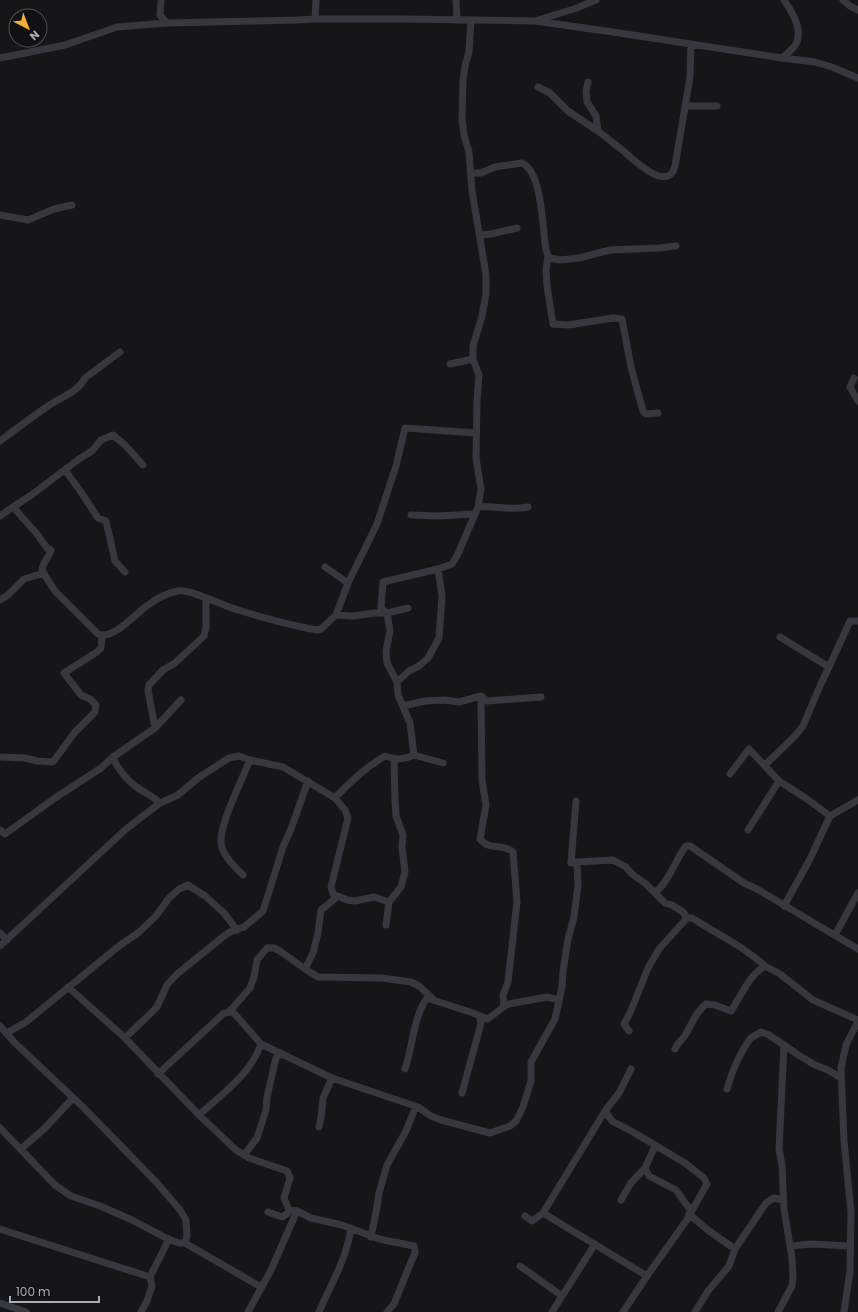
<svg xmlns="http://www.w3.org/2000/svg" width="858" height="1312" viewBox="0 0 858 1312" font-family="Poppins,sans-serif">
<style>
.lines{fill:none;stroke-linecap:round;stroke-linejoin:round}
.minor{stroke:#37383d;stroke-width:7}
</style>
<rect width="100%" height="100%" fill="#161618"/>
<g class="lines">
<!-- minor -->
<path class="minor" d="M 161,0 L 160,15 L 167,23
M 456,0 L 457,20
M 843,0 L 850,6 L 858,10
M 315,19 L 316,0
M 471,20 L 469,52 L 465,66 L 463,81 L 462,119 L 464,135 L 469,152 L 472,191 L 486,275 L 486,294 L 482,316 L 473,346 L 473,359 L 479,375 L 477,401 L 476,458 L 481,489 L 478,507 L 457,556 L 452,564 L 438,569 L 383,582 L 381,608 L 387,613 L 374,613 L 353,616 L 336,615 L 348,583 L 377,524 L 396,466 L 405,428 L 476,433
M 538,20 L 574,9 L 596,0
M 0,58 L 65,45 L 117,27 L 167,23 L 297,20 L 315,19 L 403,19 L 535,21 L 613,32 L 782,58 L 815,62 L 832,67 L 858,78
M 782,58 C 786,55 790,51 794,47 C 805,33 793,13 784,0
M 588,82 L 586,91 L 587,102 L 596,116 L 598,131 C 606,137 613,143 621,149 C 631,157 668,195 675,166 L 690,77 L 691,44
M 538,87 L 550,93 L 568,111 L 598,131
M 686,106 L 717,106
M 471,173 L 481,173 L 495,167 L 522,163 C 543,173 542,228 546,250 L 548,256 L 550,258 L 560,260 L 579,258 L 610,250 L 659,248 L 676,246
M 0,215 L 28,220 L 54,209 L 72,205
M 480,235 L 491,234 L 517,228
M 548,256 L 546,270 L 547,286 L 553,324 L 568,325 L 613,318 L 622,319 L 631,367 L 643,411 L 646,414 L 658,413
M 450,364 L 473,359
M 854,378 L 850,387 L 858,401
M 0,441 C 16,429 32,417 48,406 C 61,397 77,393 85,378 L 120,352
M 65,470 L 81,492 L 98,518 L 106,521 L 115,561 L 125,572
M 13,507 L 37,534 L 47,548 L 51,550 C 49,558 42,562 42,571 L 55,591 L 98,634 C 113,641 136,613 148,605 C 156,599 167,593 178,591 C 189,588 225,607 238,610 C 264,618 290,625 317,630 L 321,629 L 336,615
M 478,507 C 496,505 509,511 528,507
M 411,515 L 437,516 L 474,514
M 0,516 L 13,507 L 30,496 L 79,459 L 92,451 L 101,440 L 113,435 L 125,445 L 143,465
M 325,567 L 348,583
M 0,600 L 8,595 L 24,579 L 44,573
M 780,637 L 829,667 L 850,621 L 858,621
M 397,682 L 409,671 L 419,666 L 428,658 L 439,638 L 442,596 L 438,569
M 481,696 L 482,780 L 486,805 L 480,839 C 491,852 501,842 513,852 L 517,902 L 508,982 L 503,995 L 504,1006
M 403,706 L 425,701 L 445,700 L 459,702 L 481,696 L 487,701 L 541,697
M 155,728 L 148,690 L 149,685 L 163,670 L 175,663 L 204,636 L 206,627 L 206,598
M 414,755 L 443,763
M 0,757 L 25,758 L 37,761 L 53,762 L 75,732 L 95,712 L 96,705 L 90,699 L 81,695 L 64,673 L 97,652 L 101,648 L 102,636
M 113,757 C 115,765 127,780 134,785 C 142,792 152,795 160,803
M 765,765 L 795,736 L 803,726 L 820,686 L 829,667
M 730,774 L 749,749 L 779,781 L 807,799 L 830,816
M 335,798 C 350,782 366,767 385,756 C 397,760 402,760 414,755 L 410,723 L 398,695 L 397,682 L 387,663 L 386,651 L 390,631 L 387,613 L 408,608
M 576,801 L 571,863 L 577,862
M 0,830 L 5,834 L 55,798 L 101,768 L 113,757 L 155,728 L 181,700
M 748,830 L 779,781
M 243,875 C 235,867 221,854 221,842 C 220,823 242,780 250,760
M 656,892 C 670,880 675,860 686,846 L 690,846 L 744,883 L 757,889 L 858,949
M 389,902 L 401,887 L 405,872 L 402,847 L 403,835 L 396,816 L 395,800 L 394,759
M 784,906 L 809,861 L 830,816 L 858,800
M 0,933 L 7,940
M 835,935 L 858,893
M 0,946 L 126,829 L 160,803 L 178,795 L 198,778 L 229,758 L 239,756 L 250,760 L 283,767 L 335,798 L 345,810 L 348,818 L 331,887 L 333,894 L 347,900 L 355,901 L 374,897 L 389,902 L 386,925
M 305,969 L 313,953 L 318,933 L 321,910 L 337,897
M 68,987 L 125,1038 L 199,1115 L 236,1150 L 244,1155 L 257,1138 L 266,1110 L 267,1097 L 276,1058 L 281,1053
M 229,1012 L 250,988 L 254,977 L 257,960 L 267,948 L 274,948 L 280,951 L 305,969 L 318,977 L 382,978 L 411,982 L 419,986 L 433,999
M 0,1026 L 14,1042 L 83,1107 L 157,1183 L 180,1210 L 186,1220 L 187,1236 L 185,1243
M 629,1031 L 624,1024 L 630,1013 L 648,968 L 659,949 L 687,918 L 692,918 C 717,934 743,946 765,966
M 7,1033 L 26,1022 L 119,946 L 138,933 L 156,916 L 169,898 L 179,889 L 188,885 L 205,896 L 224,913 L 237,930
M 125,1038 L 150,1014 L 157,1007 L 167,985 L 177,974 L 224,936 L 230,932 L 244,927 L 263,911 L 283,847 L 291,829 L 308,781
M 675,1049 C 678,1041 683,1040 686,1034 C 692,1023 696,1012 706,1004 L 715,1005 L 731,1011 C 741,996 749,975 765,966 L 780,974 L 813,1000 L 858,1020
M 405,1069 C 413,1046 413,1018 427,998 L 473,1013 L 487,1019 C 495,1015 501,1007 509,1004 L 547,997 L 559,1000
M 631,1069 L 619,1093 L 605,1111 L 612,1121 L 633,1132 L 685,1163 L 704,1178 L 707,1184 L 686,1221 L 647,1276
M 158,1074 L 224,1013 L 233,1012 L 261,1044 L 332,1078 L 418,1107 L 431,1116 L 441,1120 L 490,1133 L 510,1126 L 516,1121 L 523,1107 L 531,1081 L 531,1062 L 555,1019 L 562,987 L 563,971 L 568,939 L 574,917 L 578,885 L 577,862 L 613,860 L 626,867 L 632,874 L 646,884 L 665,903 L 672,905 L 683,912 L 687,918
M 727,1089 C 732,1071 739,1054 750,1039 C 753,1036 758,1034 761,1032 L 769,1035 L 800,1056 L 815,1065 L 828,1070 L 841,1078
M 462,1093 L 480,1027 L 481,1022 L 479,1016
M 605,1111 L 543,1213 L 647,1276 L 623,1312
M 199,1115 C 222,1094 251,1074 261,1044
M 319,1127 L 321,1118 L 323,1098 L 332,1078
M 0,1128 L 55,1185 L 71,1196 L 100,1206 L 130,1219 L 168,1239 L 179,1243 L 185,1243 L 261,1287
M 21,1149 L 44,1129 L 73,1098
M 244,1155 L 249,1158 L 287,1171 L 290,1178 L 284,1198 L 289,1210 L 297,1211 L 311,1218 L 342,1225 L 379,1239 L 414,1246 L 415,1253 L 411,1262 L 394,1304 L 387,1312
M 645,1168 L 649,1176 L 676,1190 L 691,1211
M 621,1200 L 631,1183 L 645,1168 L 655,1146
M 268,1212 L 282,1217 L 288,1213 L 289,1210
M 689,1214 L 709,1231 L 735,1249
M 525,1216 L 532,1221 L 543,1213
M 0,1229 L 150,1277
M 371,1237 L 377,1207 L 379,1193 L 387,1165 L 406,1131 L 416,1106
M 790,1246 L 811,1244 L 850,1246
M 520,1266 L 562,1296
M 0,1303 L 26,1312
M 141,1312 L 147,1301 L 152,1286 L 150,1277 L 169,1239
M 248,1312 L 271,1270 L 297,1211
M 319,1312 C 331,1284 346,1260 351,1229
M 552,1312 L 595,1244
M 695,1312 L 708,1291 L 729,1266 L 735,1249 L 766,1203 L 774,1198 L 783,1200
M 778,1312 L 792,1286 L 793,1278 L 792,1258 L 784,1209 L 782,1165 L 779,1149 L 784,1045
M 844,1312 L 850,1271 L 851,1212 L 844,1141 L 841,1068 L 846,1045 L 858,1021"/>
</g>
<!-- north arrow -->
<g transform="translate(28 28) rotate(138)"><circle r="19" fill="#111113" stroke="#4d4f55"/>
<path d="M0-3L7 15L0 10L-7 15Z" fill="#f2b134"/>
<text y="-6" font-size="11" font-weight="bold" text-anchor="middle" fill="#a8adb8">N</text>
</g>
<!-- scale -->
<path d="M10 1296v6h89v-6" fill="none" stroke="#a8adb8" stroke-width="2"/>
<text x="16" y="1296" font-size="12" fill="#a8adb8" stroke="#111113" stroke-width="3" paint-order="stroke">100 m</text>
</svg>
